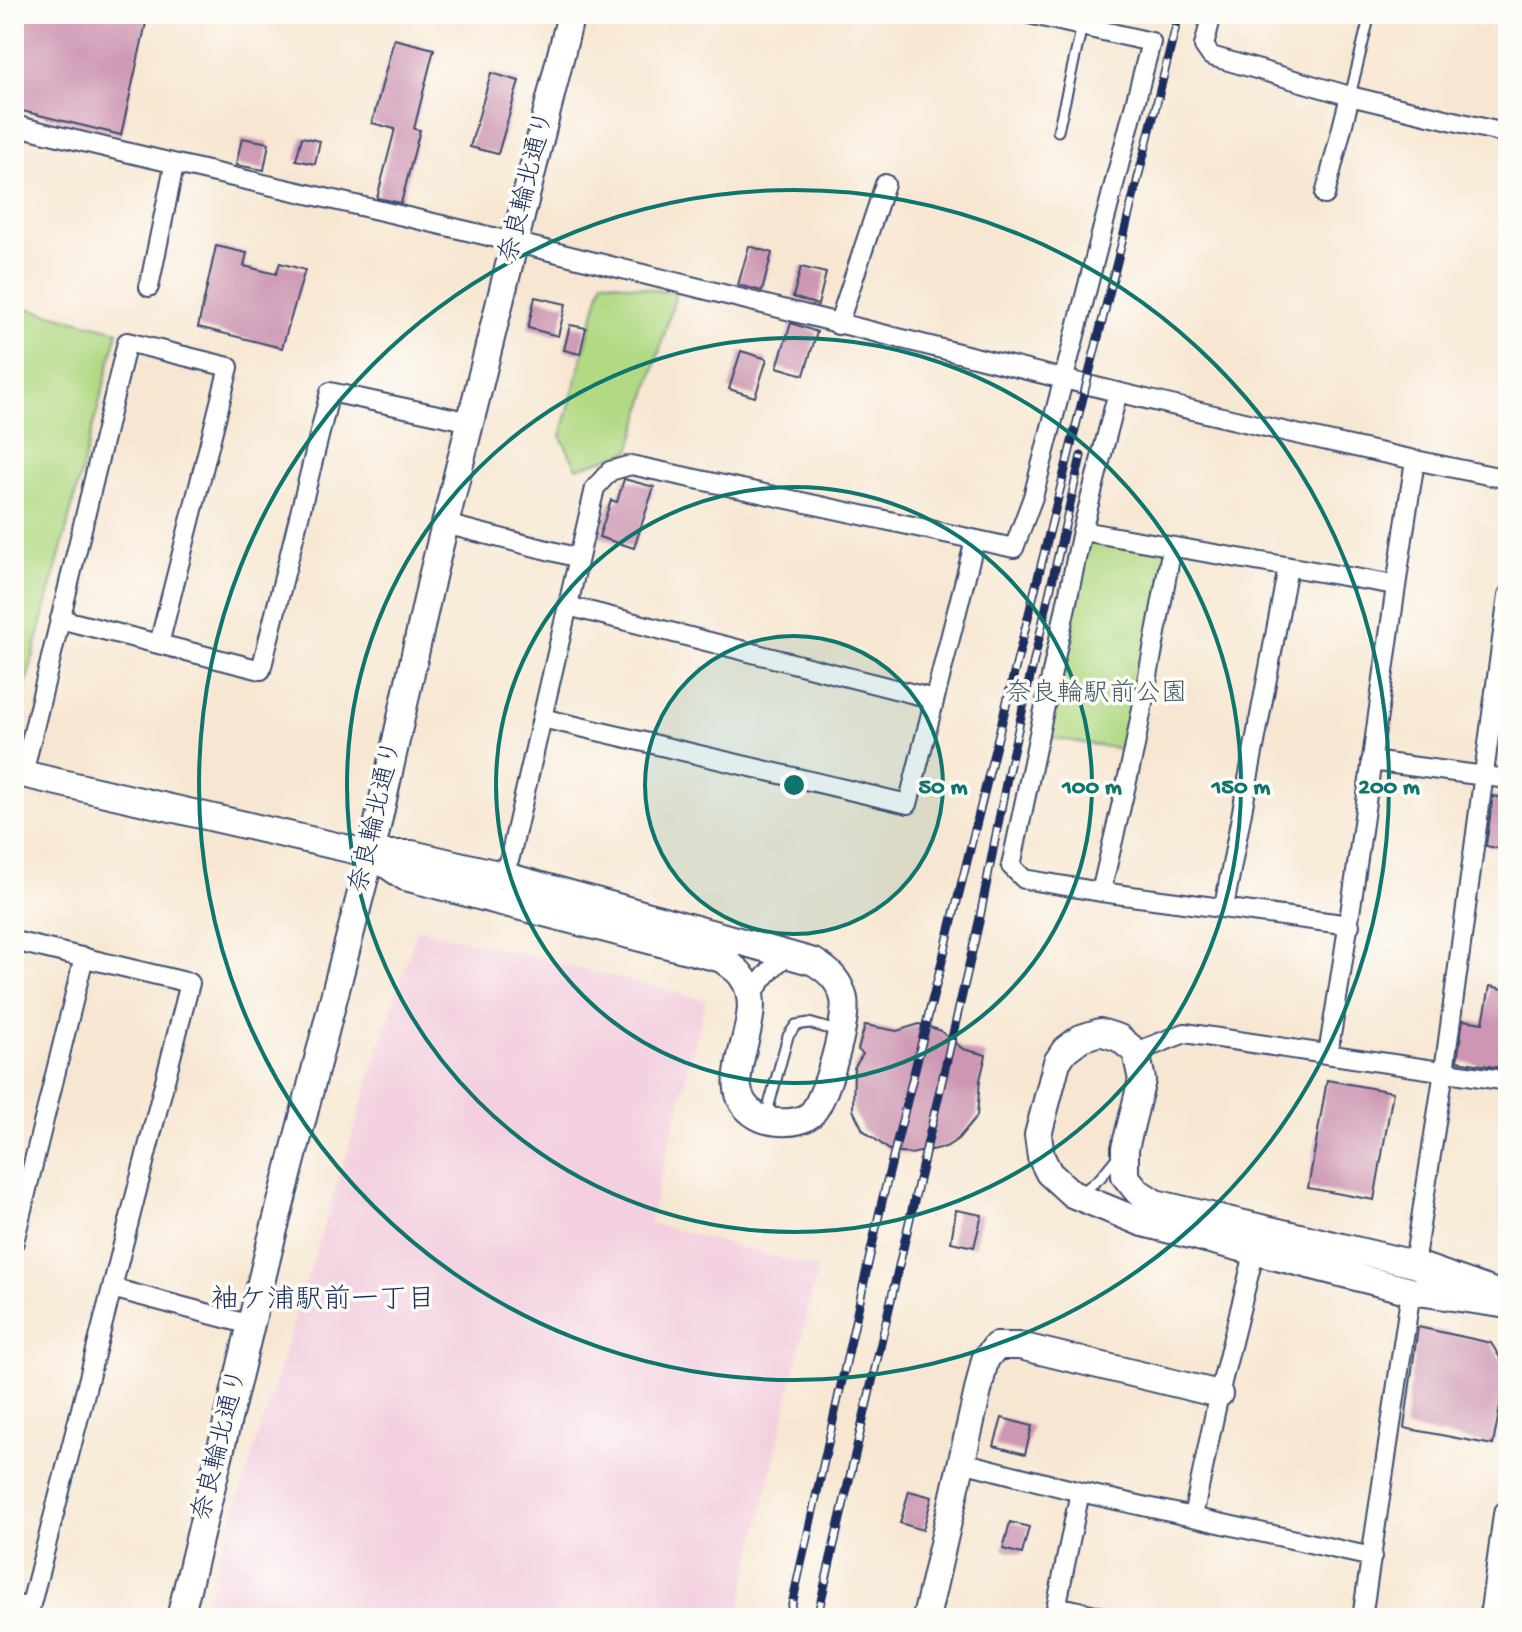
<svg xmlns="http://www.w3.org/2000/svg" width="1522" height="1632" viewBox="0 0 1522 1632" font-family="'Gochi Hand','Klee One',sans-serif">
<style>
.built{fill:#f3cfdf}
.green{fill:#b2d984;stroke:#668471;stroke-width:2}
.building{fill:#cd96b2}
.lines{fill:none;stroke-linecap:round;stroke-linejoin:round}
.lane-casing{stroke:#3c4b6f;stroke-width:13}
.street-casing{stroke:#3c4b6f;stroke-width:22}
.secondary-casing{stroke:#3c4b6f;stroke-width:30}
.primary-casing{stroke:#3c4b6f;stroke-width:32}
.lane{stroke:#fff;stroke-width:9}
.street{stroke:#fff;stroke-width:18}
.secondary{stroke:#fff;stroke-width:26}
.primary{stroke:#fff;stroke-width:28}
.rail-casing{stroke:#1b2f5e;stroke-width:9}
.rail{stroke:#fdfcf7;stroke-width:6;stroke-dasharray:18;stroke-linecap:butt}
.ring{fill:none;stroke:#0f766e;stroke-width:4}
.labels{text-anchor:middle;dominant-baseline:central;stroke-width:7;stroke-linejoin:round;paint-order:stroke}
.street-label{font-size:26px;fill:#1b2f5e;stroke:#fdfcf7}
.park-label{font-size:26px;fill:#415a68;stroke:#fdfcf7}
.neighbourhood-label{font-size:28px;fill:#1b2f5e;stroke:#fdfcf7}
.centre{fill:#0f766e;stroke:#fdfcf7;stroke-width:4}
.ring-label{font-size:24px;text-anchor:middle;font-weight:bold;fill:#0f766e;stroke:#fdfcf7;stroke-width:7;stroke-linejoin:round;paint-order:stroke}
</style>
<rect width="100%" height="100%" fill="#fdfcf7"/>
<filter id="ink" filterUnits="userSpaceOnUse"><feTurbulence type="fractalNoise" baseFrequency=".0125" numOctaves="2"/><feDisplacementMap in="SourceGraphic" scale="16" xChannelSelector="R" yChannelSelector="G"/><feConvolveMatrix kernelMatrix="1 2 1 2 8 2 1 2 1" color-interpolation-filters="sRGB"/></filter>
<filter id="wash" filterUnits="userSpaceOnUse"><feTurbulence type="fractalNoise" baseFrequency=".006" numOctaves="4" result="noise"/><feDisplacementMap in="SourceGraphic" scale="32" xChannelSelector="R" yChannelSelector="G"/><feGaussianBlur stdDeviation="1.8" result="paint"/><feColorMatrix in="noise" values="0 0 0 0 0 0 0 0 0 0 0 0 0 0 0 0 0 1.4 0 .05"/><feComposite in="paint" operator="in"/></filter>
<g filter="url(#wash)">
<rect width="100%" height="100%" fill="#f7e7d2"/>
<!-- built -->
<path class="built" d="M 417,928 L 706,1000 L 649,1223 L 818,1268 L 738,1618 L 201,1618 Z"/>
<!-- green -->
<path class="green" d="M 603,280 L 676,294 L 630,451 L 577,468 L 561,437 Z
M 14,305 L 118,331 L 14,730 Z
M 1082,531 L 1172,547 L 1134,751 L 1039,736 Z"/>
<g id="blocks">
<!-- building -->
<path class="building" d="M 14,14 L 148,14 L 121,135 L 14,109 Z
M 394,39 L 434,49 L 414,129 L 420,130 L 401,203 L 377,198 L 395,129 L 372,123 Z
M 491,73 L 519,81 L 498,154 L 470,147 Z
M 302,137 L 320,141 L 315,164 L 296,160 Z
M 242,138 L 269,143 L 264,170 L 236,165 Z
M 216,246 L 247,253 L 244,266 L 276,274 L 280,263 L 305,270 L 282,348 L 198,327 Z
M 749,246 L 772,253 L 762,291 L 738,285 Z
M 801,267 L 826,273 L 818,305 L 793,297 Z
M 535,297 L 566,304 L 558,336 L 528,328 Z
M 791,323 L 817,332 L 804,375 L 777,367 Z
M 570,325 L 586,328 L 580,354 L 564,350 Z
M 741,351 L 767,359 L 755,397 L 729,389 Z
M 624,479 L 654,487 L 634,548 L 599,537 L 611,500 L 617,502 Z
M 1493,796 L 1508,799 L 1508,850 L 1486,846 Z
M 1490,986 L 1508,990 L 1508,1069 L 1457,1061 L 1463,1020 L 1483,1023 Z
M 919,1024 L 939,1030 L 963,1049 L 986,1055 L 980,1080 L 977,1116 L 958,1139 L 946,1147 L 910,1154 L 892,1152 L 863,1130 L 853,1110 L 854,1068 L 863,1054 L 858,1050 L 865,1025 L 897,1031 Z
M 1327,1080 L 1393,1092 L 1374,1200 L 1308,1188 Z
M 956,1210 L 982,1215 L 974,1247 L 951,1242 Z
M 1418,1327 L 1491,1343 L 1507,1369 L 1493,1445 L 1404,1428 Z
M 1002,1418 L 1032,1426 L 1025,1454 L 994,1446 Z
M 909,1491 L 932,1497 L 923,1530 L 900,1523 Z
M 1010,1522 L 1029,1527 L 1022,1554 L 1003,1549 Z"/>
</g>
</g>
<g filter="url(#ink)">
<use href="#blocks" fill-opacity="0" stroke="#3c4b6f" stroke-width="2"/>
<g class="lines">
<defs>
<path id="lane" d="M 1350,96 L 1370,14
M 1058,131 L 1082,26
M 772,1118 L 769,1105 L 788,1036 L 796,1025 L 809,1023 L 837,1031
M 1080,1194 L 1100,1178 L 1118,1156"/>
<path id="street" d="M 1212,14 L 1204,46 L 1211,56 L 1350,96 L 1508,134
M 14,125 C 181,167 350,202 517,243 C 847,323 1175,413 1508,479
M 1325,195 L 1350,96
M 149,287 L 174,166
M 838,325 L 885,184
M 1118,392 L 1082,531 L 1011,866 L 1024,879 L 1101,892 L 1350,925
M 445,524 L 579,558
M 1082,531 L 1395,585
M 568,606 L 934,699
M 60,619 L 261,670 L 330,392 L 471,422
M 542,718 L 908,804 L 975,540
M 1371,761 L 1508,779
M 23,774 L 127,342 L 229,367 L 159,644
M 502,875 L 510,857 L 595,488 L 610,471 L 631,465 L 1014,548 L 1033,497 L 1151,42 L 1029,14
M 1101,892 L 1134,751 L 1172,547
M 1224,907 L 1288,567
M 14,941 L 190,983 L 30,1608 L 14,1604
M 751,995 C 763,979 773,964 791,954
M 1136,1052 L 1185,1033 L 1508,1081
M 1328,1053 C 1362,856 1383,658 1415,461
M 14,1242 L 84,957
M 1414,1264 L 1444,1071 L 1508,595
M 112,1288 L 251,1325
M 962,1462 L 1080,1492 L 1372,1557
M 1193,1516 L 1219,1394 L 1257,1242
M 1057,1606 L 1108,1618
M 1054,1618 L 1080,1492
M 1362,1618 L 1411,1291"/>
<path id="secondary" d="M 14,772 L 371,854 L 412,854 L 502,875 L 814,962 C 829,971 840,981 844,999 C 848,1018 826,1102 810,1115 C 797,1125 771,1124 757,1116 C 706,1086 775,1017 741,975 C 737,969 728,964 722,959 L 405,877 L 371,854
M 1508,1297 L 1414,1264 L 1155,1203 L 1138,1192 L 1125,1176 L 1125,1148 L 1142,1080 L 1136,1052 L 1119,1038 L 1100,1032 L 1081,1038 L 1065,1050 L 1057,1062 L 1038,1135 L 1041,1157 L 1049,1173 L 1072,1194 L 1143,1223 L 1411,1291 L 1508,1305
M 180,1618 L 271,1241 L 371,854 L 432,577 L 571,14
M 926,1618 L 985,1360 L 996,1346 L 1020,1346 L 1219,1394"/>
<path id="primary" d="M 1494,1618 L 1508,1515"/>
</defs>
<!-- lane casing -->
<use href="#lane" class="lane-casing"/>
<!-- street casing -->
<use href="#street" class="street-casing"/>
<!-- secondary casing -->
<use href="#secondary" class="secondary-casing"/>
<!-- primary casing -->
<use href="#primary" class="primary-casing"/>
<!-- lane -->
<use href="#lane" class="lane"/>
<!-- street -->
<use href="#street" class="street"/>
<!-- secondary -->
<use href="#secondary" class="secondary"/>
<!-- primary -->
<use href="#primary" class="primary"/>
<defs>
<path id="rail" d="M 789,1618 L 883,1197 L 1179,14
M 817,1618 L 979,922 L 1008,773 L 1081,456"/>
</defs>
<!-- rail casing -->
<use href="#rail" class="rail-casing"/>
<!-- rail -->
<use href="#rail" class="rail"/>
</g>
</g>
<!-- distance rings -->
<circle cx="794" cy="785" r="149" fill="#0f766e" fill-opacity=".12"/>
<g class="ring">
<circle cx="794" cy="785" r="149"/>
<circle cx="794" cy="785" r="298"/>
<circle cx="794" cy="785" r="447"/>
<circle cx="794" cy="785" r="595"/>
</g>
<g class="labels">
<!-- street labels -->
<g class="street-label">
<text transform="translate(529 187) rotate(-76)">奈良輪北通り</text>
<text transform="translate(378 817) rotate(-77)">奈良輪北通り</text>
<text transform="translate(222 1445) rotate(-76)">奈良輪北通り</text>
</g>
<!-- park labels -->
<g class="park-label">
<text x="1096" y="695">奈良輪駅前公園</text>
</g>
<!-- neighbourhood labels -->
<g class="neighbourhood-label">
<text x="323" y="1301">袖ケ浦駅前一丁目</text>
</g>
</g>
<circle cx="794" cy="785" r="12" class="centre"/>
<g class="ring-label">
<text x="943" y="793">50 m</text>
<text x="1092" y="793">100 m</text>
<text x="1241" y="793">150 m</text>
<text x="1389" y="793">200 m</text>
</g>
<!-- margin -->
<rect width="1522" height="1632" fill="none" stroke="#fdfcf7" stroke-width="48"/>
</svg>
